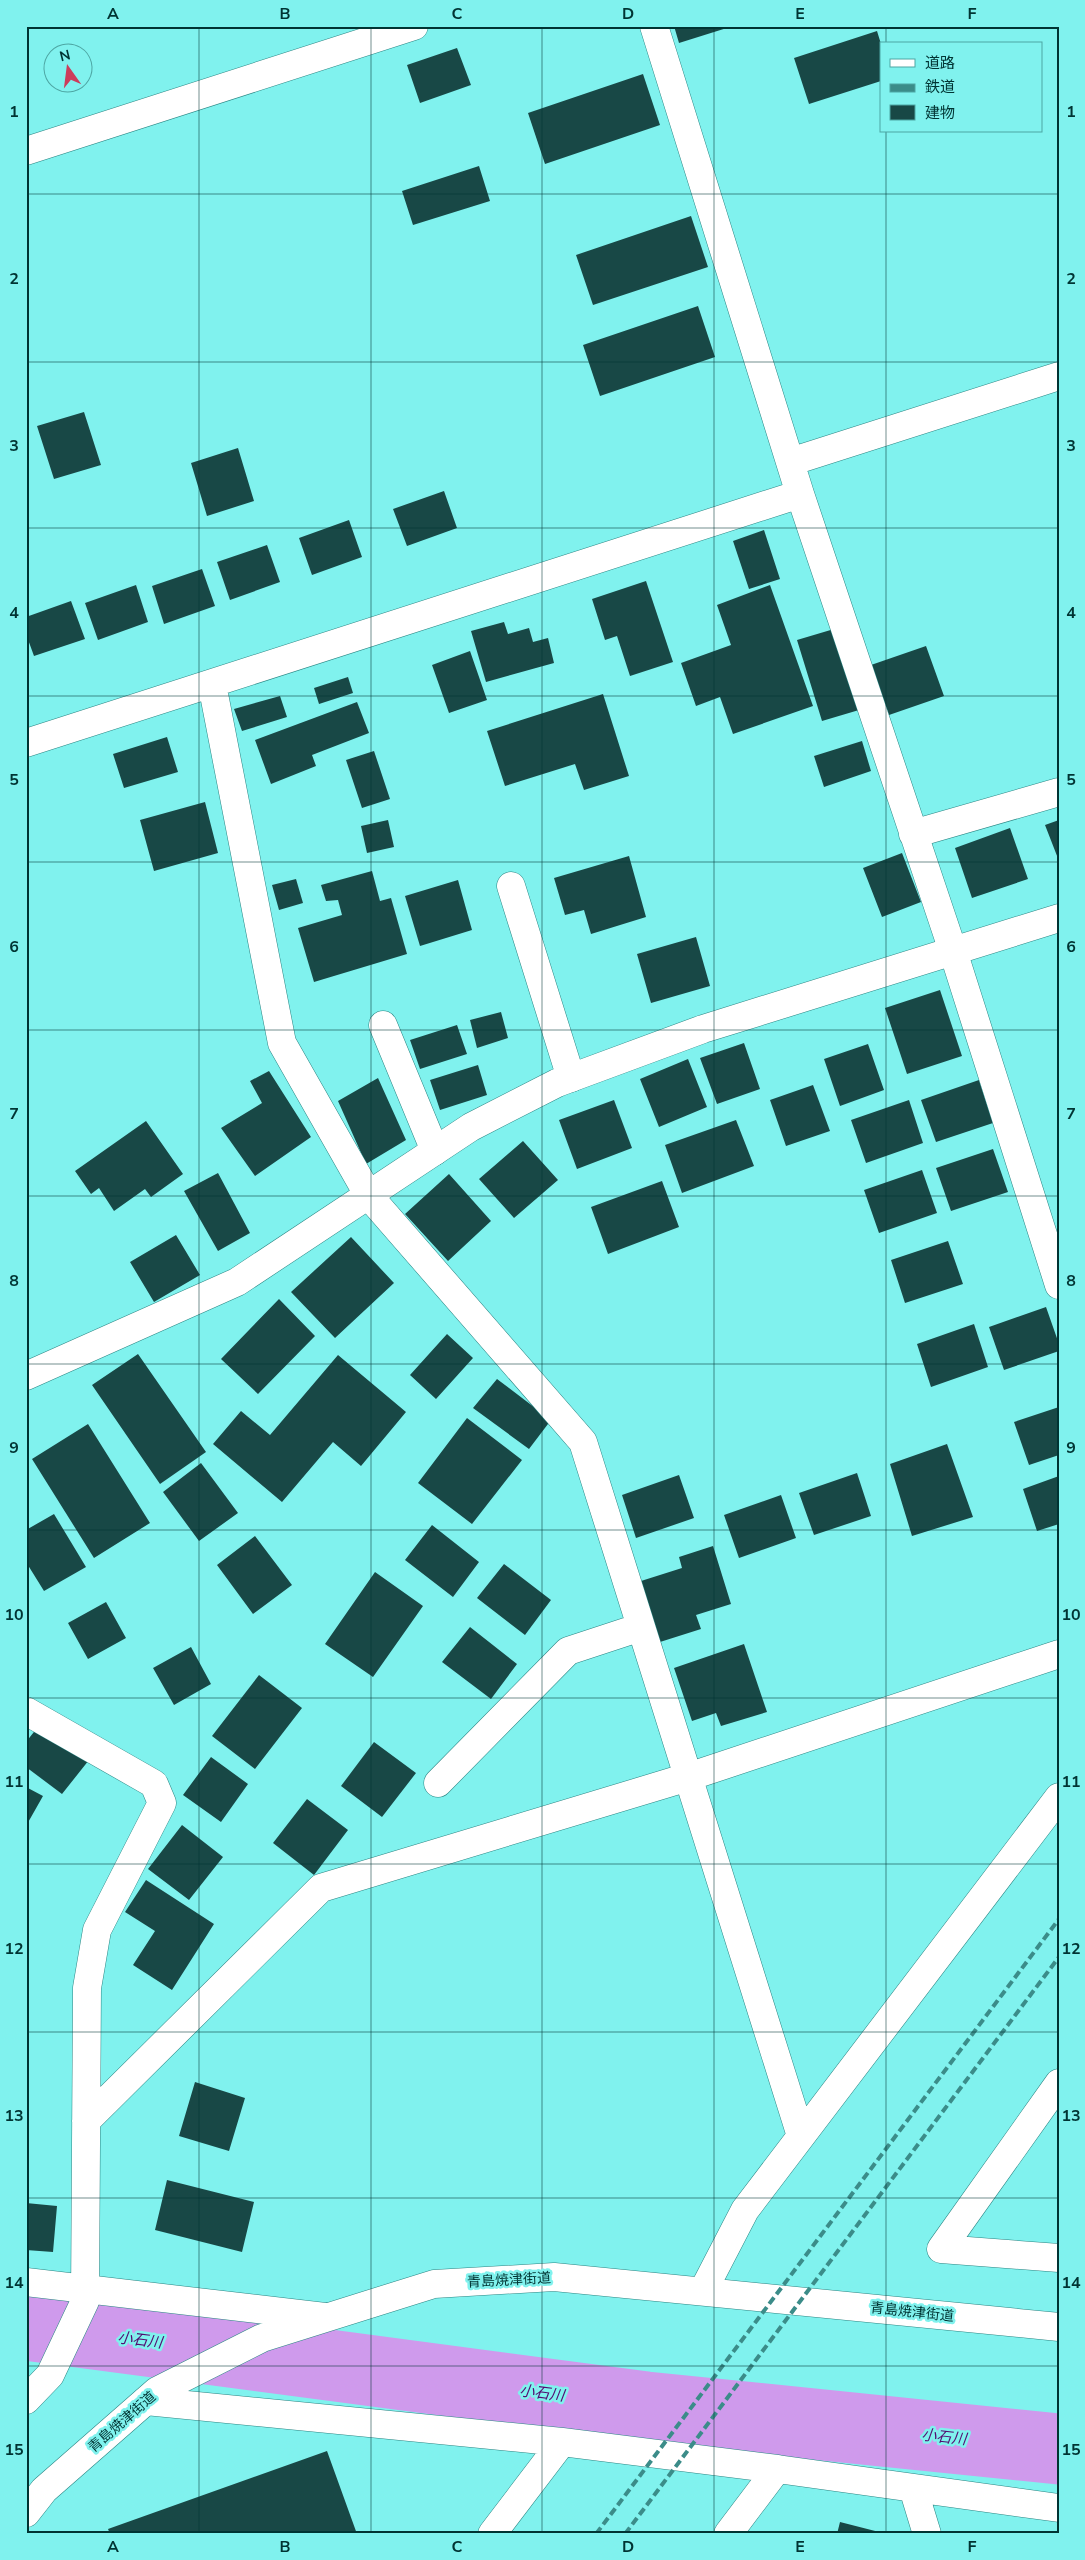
<svg xmlns="http://www.w3.org/2000/svg" width="1085" height="2560" viewBox="0 0 1085 2560" font-family="'Nunito Sans','Noto Sans JP',sans-serif">
<style>
.lines{fill:none;stroke-linecap:round;stroke-linejoin:round}
.river{stroke:#cf9aec;stroke-width:71}
.building{fill:#184846}
.street-casing{stroke:#2a8583;stroke-width:29}
.secondary-casing{stroke:#2a8583;stroke-width:29}
.street{stroke:#fff;stroke-width:28}
.secondary{stroke:#fff;stroke-width:28}
.rail{stroke:#3b8c89;stroke-width:4;stroke-dasharray:8 4;stroke-linecap:butt}
.grid{fill:none;stroke:#003433;stroke-width:1;stroke-opacity:0.55}
.labels{text-anchor:middle;dominant-baseline:central;stroke-width:5;stroke-linejoin:round;paint-order:stroke}
.street-label{font-size:14px;fill:#003433;stroke:#80f2ee}
.water-label{font-size:15px;font-style:italic;fill:#530c70;stroke:#80f2ee}
.neatline{fill:none;stroke:#003433;stroke-width:2}
.grid-label{font-size:16px;text-anchor:middle;font-weight:bold;fill:#003433}
</style>
<rect width="100%" height="100%" fill="#80f2ee"/>
<g class="lines">
<!-- river -->
<path class="river" d="M 26,2325 L 646,2407 L 1059,2449"/>
</g>
<!-- building -->
<path class="building" d="M 674,26 L 730,26 L 730,27 L 679,43 Z
M 877,31 L 881,44 L 881,81 L 809,104 L 794,58 Z
M 457,48 L 471,85 L 420,103 L 407,65 Z
M 643,74 L 660,125 L 545,164 L 528,113 Z
M 479,166 L 490,201 L 413,225 L 402,191 Z
M 691,216 L 708,267 L 593,305 L 576,255 Z
M 698,306 L 715,357 L 600,396 L 583,345 Z
M 84,412 L 101,465 L 54,479 L 37,426 Z
M 238,448 L 254,501 L 207,516 L 191,463 Z
M 444,491 L 457,528 L 407,546 L 393,509 Z
M 349,520 L 362,557 L 312,575 L 299,538 Z
M 764,530 L 780,579 L 749,589 L 733,541 Z
M 267,545 L 280,582 L 230,600 L 217,562 Z
M 202,569 L 215,606 L 164,624 L 152,586 Z
M 646,581 L 673,662 L 630,676 L 617,636 L 605,640 L 592,599 Z
M 136,585 L 148,622 L 98,640 L 85,603 Z
M 770,585 L 813,706 L 733,734 L 720,697 L 696,706 L 681,663 L 731,645 L 717,605 Z
M 71,601 L 85,639 L 34,656 L 26,634 L 26,617 Z
M 504,622 L 508,634 L 529,628 L 533,642 L 548,638 L 554,663 L 486,682 L 471,631 Z
M 834,629 L 859,710 L 822,721 L 797,640 Z
M 926,646 L 944,696 L 889,715 L 871,665 Z
M 470,651 L 487,700 L 449,713 L 432,665 Z
M 348,677 L 353,693 L 319,704 L 314,688 Z
M 603,694 L 629,776 L 584,790 L 575,764 L 505,786 L 487,731 Z
M 280,696 L 287,717 L 242,731 L 234,709 Z
M 357,702 L 369,733 L 312,755 L 316,766 L 271,784 L 255,740 Z
M 167,737 L 178,772 L 124,788 L 113,754 Z
M 862,741 L 871,771 L 824,787 L 814,756 Z
M 374,751 L 390,799 L 362,808 L 346,760 Z
M 205,802 L 218,853 L 154,871 L 140,820 Z
M 388,820 L 394,847 L 367,853 L 361,826 Z
M 1059,820 L 1059,861 L 1045,825 Z
M 1010,828 L 1028,879 L 972,898 L 955,848 Z
M 902,853 L 921,902 L 882,917 L 863,868 Z
M 629,856 L 646,917 L 591,934 L 584,910 L 565,915 L 554,878 Z
M 372,871 L 380,901 L 391,898 L 407,954 L 314,982 L 298,928 L 342,915 L 338,900 L 326,901 L 321,885 Z
M 296,879 L 303,903 L 279,910 L 272,885 Z
M 458,880 L 472,930 L 420,946 L 405,896 Z
M 696,937 L 710,986 L 651,1003 L 637,954 Z
M 940,990 L 962,1056 L 907,1074 L 885,1008 Z
M 501,1012 L 508,1038 L 477,1048 L 470,1020 Z
M 457,1025 L 467,1054 L 420,1069 L 410,1040 Z
M 744,1043 L 760,1089 L 717,1104 L 700,1058 Z
M 868,1044 L 884,1090 L 840,1106 L 824,1059 Z
M 688,1059 L 707,1107 L 659,1127 L 640,1079 Z
M 478,1065 L 487,1095 L 440,1110 L 430,1080 Z
M 269,1071 L 311,1137 L 255,1176 L 221,1128 L 262,1103 L 250,1081 Z
M 378,1078 L 406,1140 L 366,1164 L 338,1101 Z
M 979,1080 L 993,1123 L 936,1142 L 921,1100 Z
M 813,1085 L 830,1131 L 786,1146 L 770,1100 Z
M 614,1100 L 632,1148 L 577,1169 L 559,1120 Z
M 909,1100 L 923,1143 L 866,1163 L 851,1120 Z
M 736,1120 L 754,1166 L 682,1193 L 665,1145 Z
M 146,1121 L 183,1174 L 151,1197 L 145,1189 L 114,1211 L 99,1188 L 91,1194 L 75,1171 Z
M 523,1141 L 558,1180 L 514,1218 L 479,1179 Z
M 993,1149 L 1008,1192 L 951,1211 L 936,1168 Z
M 922,1170 L 937,1213 L 879,1233 L 864,1190 Z
M 218,1173 L 250,1233 L 218,1251 L 184,1191 Z
M 449,1174 L 491,1221 L 448,1261 L 405,1214 Z
M 662,1181 L 679,1227 L 608,1254 L 591,1207 Z
M 176,1235 L 200,1275 L 154,1302 L 130,1262 Z
M 351,1237 L 394,1283 L 335,1338 L 291,1292 Z
M 948,1241 L 963,1284 L 905,1303 L 891,1260 Z
M 279,1299 L 315,1336 L 258,1394 L 221,1359 Z
M 1046,1307 L 1059,1344 L 1059,1351 L 1004,1370 L 989,1327 Z
M 974,1324 L 988,1367 L 931,1387 L 917,1344 Z
M 447,1334 L 473,1358 L 436,1399 L 410,1375 Z
M 138,1354 L 206,1452 L 160,1484 L 92,1385 Z
M 338,1355 L 406,1412 L 361,1466 L 333,1442 L 282,1502 L 213,1444 L 241,1411 L 270,1435 Z
M 497,1379 L 551,1420 L 529,1449 L 473,1408 Z
M 1059,1407 L 1059,1455 L 1029,1465 L 1014,1422 Z
M 467,1418 L 522,1460 L 472,1524 L 418,1483 Z
M 88,1424 L 150,1523 L 94,1558 L 32,1459 Z
M 947,1444 L 973,1517 L 912,1536 L 890,1464 Z
M 201,1463 L 238,1513 L 199,1541 L 163,1492 Z
M 857,1473 L 871,1516 L 814,1535 L 799,1493 Z
M 679,1475 L 694,1518 L 636,1538 L 622,1495 Z
M 1059,1476 L 1059,1524 L 1037,1531 L 1023,1489 Z
M 781,1495 L 796,1538 L 739,1558 L 724,1515 Z
M 54,1514 L 86,1567 L 44,1591 L 26,1562 L 26,1530 Z
M 432,1525 L 479,1562 L 453,1597 L 405,1560 Z
M 255,1536 L 292,1585 L 253,1614 L 217,1565 Z
M 713,1546 L 731,1604 L 696,1615 L 701,1629 L 660,1642 L 641,1581 L 682,1568 L 679,1557 Z
M 504,1564 L 551,1600 L 525,1635 L 477,1598 Z
M 375,1572 L 423,1606 L 373,1677 L 325,1644 Z
M 106,1602 L 126,1638 L 88,1659 L 68,1623 Z
M 470,1627 L 517,1664 L 491,1699 L 442,1662 Z
M 744,1644 L 767,1712 L 721,1726 L 716,1713 L 692,1721 L 674,1668 Z
M 191,1647 L 211,1684 L 174,1705 L 153,1668 Z
M 259,1675 L 302,1708 L 255,1769 L 212,1736 Z
M 41,1723 L 89,1760 L 62,1794 L 26,1767 L 26,1742 Z
M 374,1742 L 416,1773 L 382,1817 L 341,1786 Z
M 211,1757 L 248,1784 L 221,1822 L 183,1795 Z
M 26,1787 L 43,1796 L 26,1826 Z
M 307,1799 L 348,1830 L 314,1875 L 273,1843 Z
M 182,1825 L 223,1857 L 189,1900 L 148,1869 Z
M 146,1880 L 214,1924 L 172,1990 L 133,1965 L 155,1931 L 125,1912 Z
M 195,2082 L 245,2098 L 229,2151 L 179,2136 Z
M 167,2180 L 254,2202 L 242,2252 L 155,2230 Z
M 26,2203 L 57,2206 L 53,2252 L 26,2250 Z
M 327,2451 L 357,2534 L 110,2534 L 108,2529 Z
M 840,2522 L 883,2533 L 882,2534 L 837,2534 Z"/>
<g class="lines">
<defs>
<path id="street" d="M 654,26 L 800,494 L 953,951 L 1059,1285
M 26,151 L 414,26
M 790,462 L 1059,376
M 212,684 L 282,1043 L 369,1196 L 583,1442 L 801,2136
M 26,743 L 800,494
M 913,834 L 1059,792
M 511,886 L 571,1078
M 383,1025 L 435,1151
M 26,1711 L 154,1784 L 162,1803 L 97,1930 L 87,1988 L 85,2301 L 50,2375 L 26,2400
M 438,1783 L 568,1651 L 641,1627
M 1059,2083 L 941,2249 L 1059,2258
M 86,2121 L 321,1888 L 688,1777 L 1059,1654
M 26,2282 L 325,2317
M 703,2291 L 745,2210 L 1059,1797
M 146,2401 L 562,2442 L 777,2469
M 913,2488 L 927,2534
M 492,2534 L 562,2442
M 728,2534 L 777,2469 L 1059,2508"/>
<path id="secondary" d="M 26,1376 L 237,1282 L 471,1127 L 557,1083 L 703,1029 L 1059,918
M 26,2513 L 44,2490 L 157,2391 L 262,2338 L 434,2284 L 554,2277 L 1059,2327"/>
</defs>
<!-- street casing -->
<use href="#street" class="street-casing"/>
<!-- secondary casing -->
<use href="#secondary" class="secondary-casing"/>
<!-- street -->
<use href="#street" class="street"/>
<!-- secondary -->
<use href="#secondary" class="secondary"/>
<!-- rail -->
<path class="rail" d="M 596,2534 L 1059,1919
M 625,2534 L 1059,1957"/>
</g>
<!-- grid -->
<path class="grid" d="M 199,26 L 199,2534M 371,26 L 371,2534M 542,26 L 542,2534M 714,26 L 714,2534M 886,26 L 886,44M 886,131 L 886,2534M 26,194 L 1059,194M 26,362 L 1059,362M 26,528 L 1059,528M 26,696 L 1059,696M 26,862 L 1059,862M 26,1030 L 1059,1030M 26,1196 L 1059,1196M 26,1364 L 1059,1364M 26,1530 L 1059,1530M 26,1698 L 1059,1698M 26,1864 L 1059,1864M 26,2032 L 1059,2032M 26,2198 L 1059,2198M 26,2366 L 1059,2366"/>
<g class="labels">
<!-- street labels -->
<g class="street-label">
<text transform="translate(509 2280) rotate(-3)">青島焼津街道</text>
<text transform="translate(912 2312) rotate(6)">青島焼津街道</text>
<text transform="translate(122 2422) rotate(-41)">青島焼津街道</text>
</g>
<!-- water labels -->
<g class="water-label">
<text transform="translate(140 2340) rotate(7)">小石川</text>
<text transform="translate(542 2393) rotate(7)">小石川</text>
<text transform="translate(944 2437) rotate(6)">小石川</text>
</g>
</g>
<!-- border -->
<rect width="1085" height="2560" fill="none" stroke="#80f2ee" stroke-width="55"/>
<!-- legend -->
<rect x="880" y="42" width="162" height="90" fill="#80f2ee" stroke="#4da6a3"/>
<rect x="890" y="59" width="25" height="8" fill="#ffffff" stroke="#4da6a3"/>
<text x="925" y="68" font-size="15" fill="#003433">道路</text>
<rect x="890" y="84" width="25" height="8" fill="#3b8c89" stroke="#4da6a3"/>
<text x="925" y="92" font-size="15" fill="#003433">鉄道</text>
<rect x="890" y="105" width="25" height="15" fill="#184846" stroke="#4da6a3"/>
<text x="925" y="118" font-size="15" fill="#003433">建物</text>
<!-- north arrow -->
<g transform="translate(68 68) rotate(346)"><circle r="24" fill="#80f2ee" stroke="#4da6a3"/>
<path d="M0-4L9 19L0 12L-9 19Z" fill="#cc3d5b"/>
<text y="-8" font-size="14" font-weight="bold" text-anchor="middle" fill="#003433">N</text>
</g>
<rect x="28" y="28" width="1030" height="2504" class="neatline"/>
<g class="grid-label">
<text x="113" y="19">A</text>
<text x="285" y="19">B</text>
<text x="457" y="19">C</text>
<text x="628" y="19">D</text>
<text x="800" y="19">E</text>
<text x="972" y="19">F</text>
<text x="14" y="117">1</text>
<text x="1071" y="117">1</text>
<text x="14" y="284">2</text>
<text x="1071" y="284">2</text>
<text x="14" y="451">3</text>
<text x="1071" y="451">3</text>
<text x="14" y="618">4</text>
<text x="1071" y="618">4</text>
<text x="14" y="785">5</text>
<text x="1071" y="785">5</text>
<text x="14" y="952">6</text>
<text x="1071" y="952">6</text>
<text x="14" y="1119">7</text>
<text x="1071" y="1119">7</text>
<text x="14" y="1286">8</text>
<text x="1071" y="1286">8</text>
<text x="14" y="1453">9</text>
<text x="1071" y="1453">9</text>
<text x="14" y="1620">10</text>
<text x="1071" y="1620">10</text>
<text x="14" y="1787">11</text>
<text x="1071" y="1787">11</text>
<text x="14" y="1954">12</text>
<text x="1071" y="1954">12</text>
<text x="14" y="2121">13</text>
<text x="1071" y="2121">13</text>
<text x="14" y="2288">14</text>
<text x="1071" y="2288">14</text>
<text x="14" y="2455">15</text>
<text x="1071" y="2455">15</text>
<text x="113" y="2552">A</text>
<text x="285" y="2552">B</text>
<text x="457" y="2552">C</text>
<text x="628" y="2552">D</text>
<text x="800" y="2552">E</text>
<text x="972" y="2552">F</text>
</g>
</svg>
